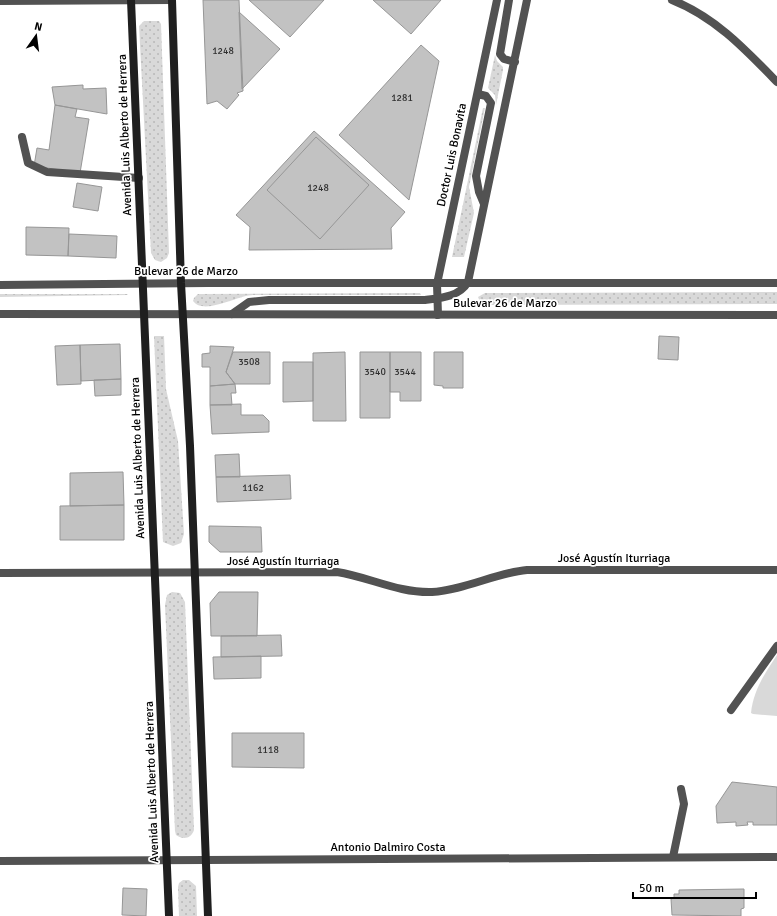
<svg xmlns="http://www.w3.org/2000/svg" width="777" height="916" viewBox="0 0 777 916" font-family="Signika,sans-serif">
<style>
.grass{fill:url(#grass-dots)}
.green{fill:#d9d9d9}
.building{fill:#c2c2c2;stroke:#969696}
.lines{fill:none;stroke-linecap:round;stroke-linejoin:round}
.service{stroke:#525252;stroke-width:8}
.minor{stroke:#525252;stroke-width:8}
.tertiary{stroke:#525252;stroke-width:8}
.secondary{stroke:#1f1f1f;stroke-width:8}
.labels{text-anchor:middle;dominant-baseline:central;stroke-width:3.5;stroke-linejoin:round;paint-order:stroke}
.number-label{font-size:10px;fill:#303030}
.street-label{font-size:12px;fill:#000;stroke:#fff}
</style>
<defs>
<pattern id="grass-dots" width="8" height="8" patternUnits="userSpaceOnUse"><rect width="8" height="8" fill="#d9d9d9"/><path d="M2 2h.1M6 6h.1" fill="none" stroke="#b8b8b8" stroke-width="1.8" stroke-linecap="round"/></pattern>
</defs>
<rect width="100%" height="100%" fill="#fff"/>
<!-- grass -->
<path class="grass" d="M 144,21 L 159,21 L 161,24 L 169,253 L 167,258 L 161,262 L 155,260 L 151,253 L 139,26 Z
M 495,55 L 497,61 L 503,67 L 503,70 L 496,105 L 495,95 L 488,88 Z
M 483,108 L 485,108 L 469,187 L 474,213 L 464,257 L 452,257 Z
M 777,292 L 777,304 L 484,305 L 481,304 L 478,297 L 485,293 Z
M 420,293 L 421,295 C 365,295 309,295 253,295 C 238,295 204,316 193,301 L 194,298 L 198,294 Z
M 0,294 L 127,294 L 128,295 L 0,297 Z
M 154,336 L 164,336 L 166,389 L 178,441 L 184,534 L 181,543 L 173,546 L 163,542 Z
M 172,592 L 180,593 L 185,602 L 194,830 C 191,839 183,840 176,835 L 175,831 L 165,605 L 167,595 Z
M 183,880 L 189,880 L 196,886 L 197,916 L 179,916 L 178,887 L 179,883 Z"/>
<!-- green -->
<path class="green" d="M 777,655 L 777,716 L 753,714 L 751,713 C 753,691 765,673 777,655 Z"/>
<!-- building -->
<path class="building" d="M 203,0 L 239,0 L 243,91 L 237,93 L 239,95 L 227,109 L 217,101 L 207,104 Z
M 249,0 L 324,0 L 290,37 Z
M 373,0 L 441,0 L 411,34 Z
M 239,12 L 280,49 L 242,89 Z
M 421,45 L 439,61 L 409,200 L 339,135 Z
M 83,85 L 83,89 L 106,88 L 107,114 L 55,105 L 52,87 Z
M 55,105 L 77,109 L 75,117 L 89,119 L 80,173 L 34,166 L 37,148 L 49,150 Z
M 314,131 L 405,212 L 391,228 L 392,249 L 249,250 L 250,227 L 236,215 Z
M 316,137 L 369,185 L 320,239 L 267,190 Z
M 77,183 L 102,187 L 98,211 L 73,207 Z
M 26,227 L 69,228 L 68,256 L 26,255 Z
M 69,234 L 117,236 L 116,258 L 68,256 Z
M 659,336 L 679,337 L 678,360 L 658,359 Z
M 120,344 L 121,379 L 81,381 L 80,345 Z
M 80,345 L 81,384 L 57,385 L 55,346 Z
M 210,346 L 234,347 L 226,372 L 235,384 L 210,386 L 210,367 L 202,367 L 202,354 L 210,353 Z
M 233,352 L 270,352 L 270,384 L 235,384 L 226,372 Z
M 345,352 L 346,421 L 313,421 L 313,353 Z
M 360,352 L 390,352 L 390,418 L 360,418 Z
M 390,352 L 421,352 L 421,401 L 400,401 L 400,392 L 390,392 Z
M 434,352 L 463,352 L 463,388 L 443,388 L 443,386 L 434,385 Z
M 283,362 L 313,362 L 313,401 L 283,402 Z
M 121,379 L 121,395 L 95,396 L 94,380 Z
M 235,384 L 236,393 L 231,393 L 232,405 L 210,405 L 210,386 Z
M 241,404 L 241,415 L 263,415 L 269,421 L 269,432 L 212,434 L 210,405 Z
M 239,454 L 240,477 L 216,477 L 215,455 Z
M 123,472 L 124,505 L 70,506 L 70,473 Z
M 290,475 L 291,499 L 217,502 L 216,477 Z
M 124,505 L 124,540 L 60,540 L 60,506 Z
M 209,526 L 261,527 L 262,552 L 220,552 L 209,542 Z
M 219,592 L 258,592 L 257,636 L 211,636 L 210,603 Z
M 281,635 L 282,656 L 221,657 L 221,636 Z
M 261,656 L 261,678 L 214,679 L 213,657 Z
M 232,733 L 304,733 L 304,768 L 232,767 Z
M 732,782 L 777,787 L 777,825 L 753,825 L 753,822 L 747,822 L 748,825 L 736,826 L 736,822 L 717,823 L 716,806 Z
M 123,888 L 147,889 L 146,916 L 122,915 Z
M 744,889 L 744,908 L 741,909 L 741,916 L 672,915 L 671,899 L 674,898 L 674,894 L 679,894 L 679,890 Z"/>
<g class="lines">
<!-- service -->
<path class="service" d="M 22,137 L 28,163 L 47,172 L 139,178
M 673,857 L 684,804 L 681,789"/>
<!-- minor -->
<path class="minor" d="M 509,0 L 500,54 L 504,59 L 515,62
M 672,0 C 715,17 745,49 777,82
M 0,1 L 172,0
M 478,94 L 486,96 L 491,103 L 476,176 L 479,192 L 484,204
M 232,314 L 249,302 L 269,300 L 425,300 C 441,298 459,297 468,282 L 527,0
M 438,315 L 437,284 L 497,0
M 0,573 L 337,572 C 369,577 398,593 432,592 C 465,590 495,573 527,570 L 777,570
M 731,710 L 777,646
M 0,861 L 777,857"/>
<!-- tertiary -->
<path class="tertiary" d="M 0,285 L 208,283 L 777,283
M 0,314 L 777,315"/>
<!-- secondary -->
<path class="secondary" d="M 131,0 L 169,916
M 172,0 L 181,283 L 190,446 L 208,916"/>
</g>
<g class="labels">
<!-- number labels -->
<g class="number-label">
<text x="223" y="51">1248</text>
<text x="402" y="98">1281</text>
<text x="318" y="188">1248</text>
<text x="249" y="362">3508</text>
<text x="375" y="372">3540</text>
<text x="405" y="372">3544</text>
<text x="253" y="488">1162</text>
<text x="268" y="750">1118</text>
</g>
<!-- street labels -->
<g class="street-label">
<text transform="translate(125 135) rotate(-92)">Avenida Luis Alberto de Herrera</text>
<text transform="translate(452 155) rotate(-78)">Doctor Luis Bonavita</text>
<text x="186" y="271">Bulevar 26 de Marzo</text>
<text x="505" y="303">Bulevar 26 de Marzo</text>
<text transform="translate(138 458) rotate(-92)">Avenida Luis Alberto de Herrera</text>
<text x="614" y="558">José Agustín Iturriaga</text>
<text x="283" y="561">José Agustín Iturriaga</text>
<text transform="translate(152 782) rotate(-92)">Avenida Luis Alberto de Herrera</text>
<text x="388" y="847">Antonio Dalmiro Costa</text>
</g>
</g>
<!-- north arrow -->
<g transform="translate(36 36) rotate(14)" stroke="#ffffff" stroke-width="3" paint-order="stroke">
<path d="M0-3L7 15L0 10L-7 15Z" fill="#000000"/>
<text y="-6" font-size="11" font-weight="bold" text-anchor="middle" fill="#000000">N</text>
</g>
<!-- scale -->
<path d="M633 892v6h123v-6" fill="none" stroke="#000000" stroke-width="2"/>
<text x="639" y="892" font-size="12" fill="#000000" stroke="#ffffff" stroke-width="3" paint-order="stroke">50 m</text>
</svg>
